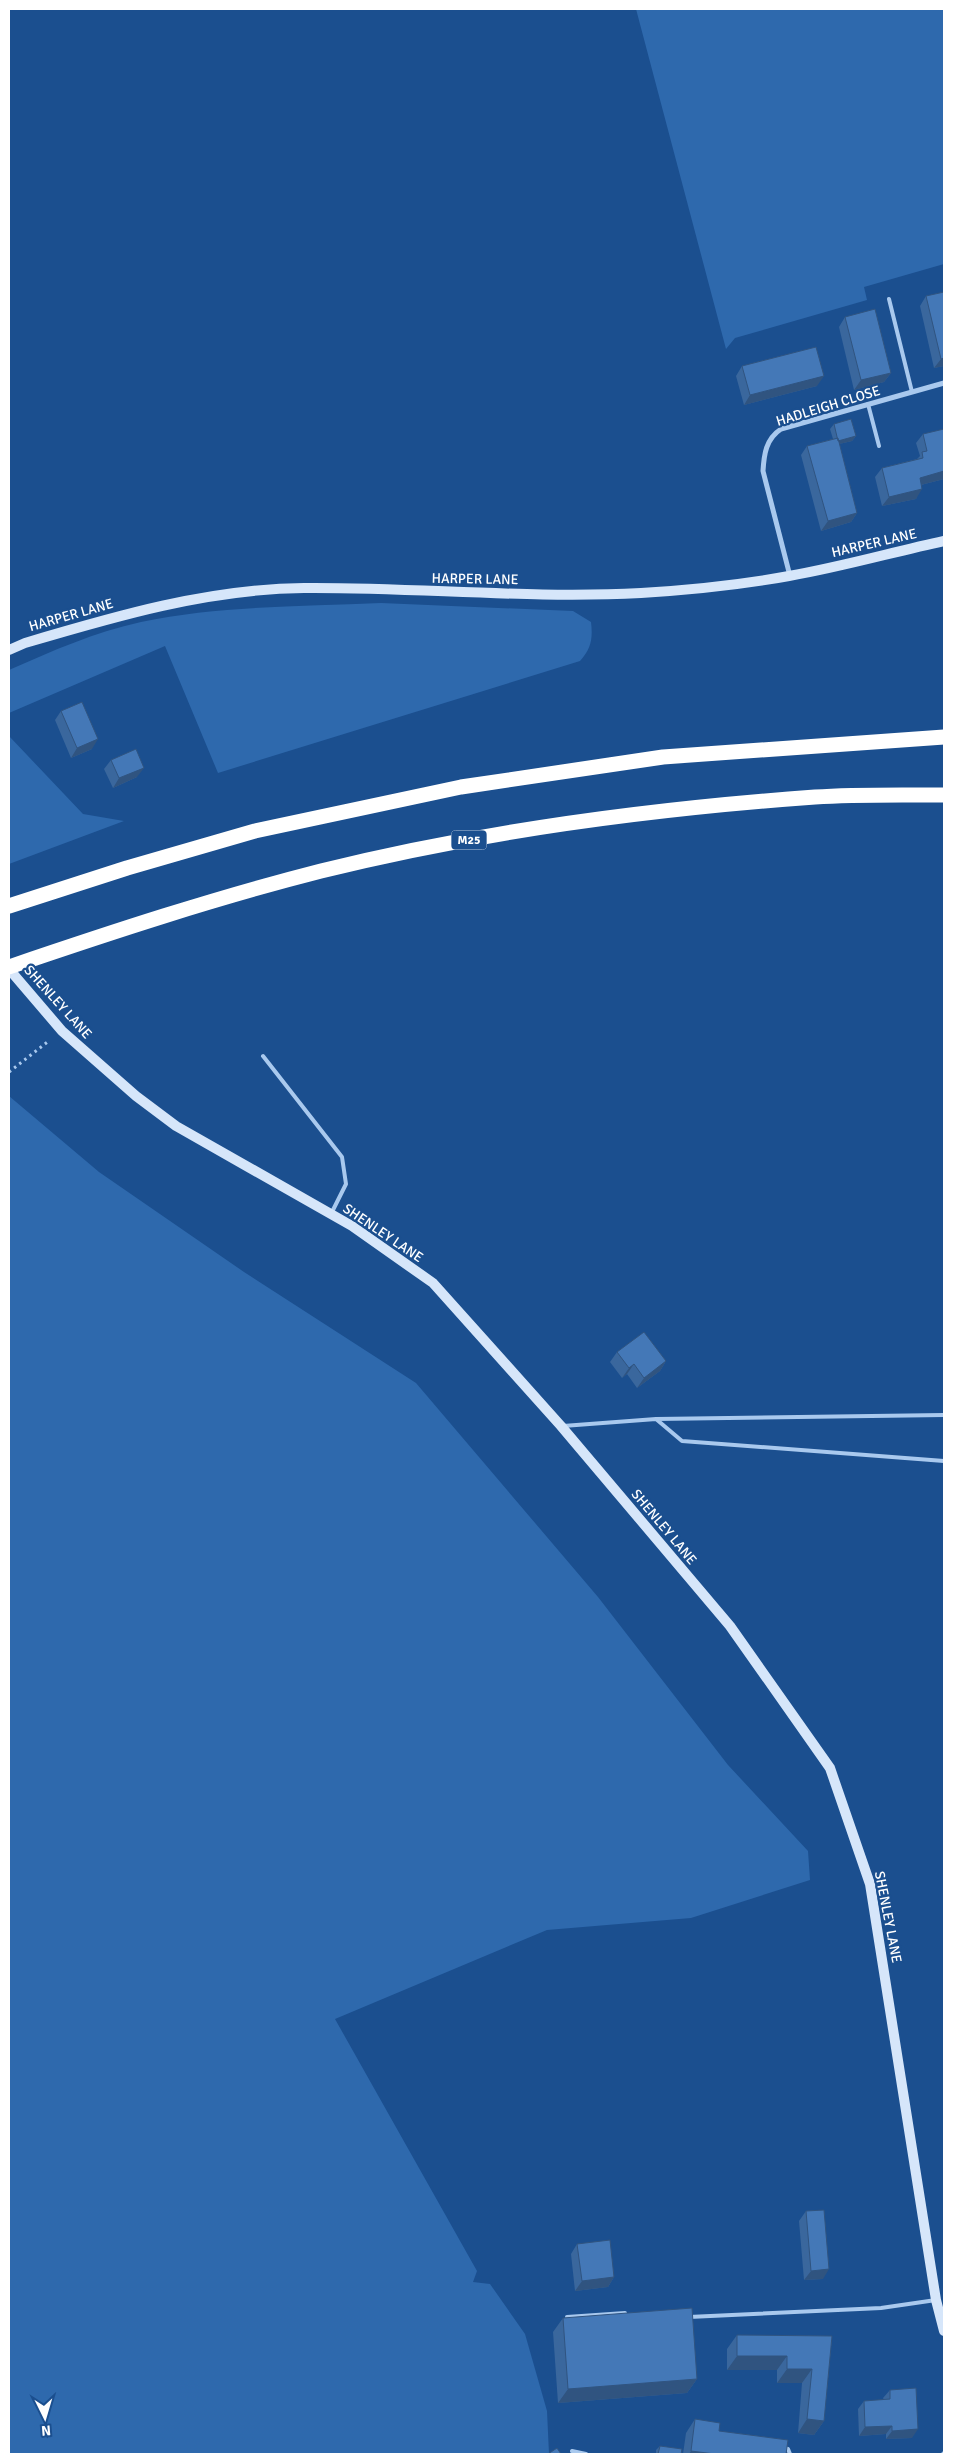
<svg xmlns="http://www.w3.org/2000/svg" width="953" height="2463" viewBox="0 0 953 2463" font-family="Signika,sans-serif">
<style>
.green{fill:#2e69ad}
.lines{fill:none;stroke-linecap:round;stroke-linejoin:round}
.path{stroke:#a9c9ee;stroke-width:3;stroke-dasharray:2.5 4;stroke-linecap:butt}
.service{stroke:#a9c9ee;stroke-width:4}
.minor{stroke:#a9c9ee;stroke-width:5}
.secondary{stroke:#d6e6fa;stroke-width:10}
.motorway{stroke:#fff;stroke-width:15}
.wall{fill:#3a679d}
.shaded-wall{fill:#305480}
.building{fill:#4478b7;stroke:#305480}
.labels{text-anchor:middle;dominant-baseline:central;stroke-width:4.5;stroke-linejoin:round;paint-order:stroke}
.shield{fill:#1b4f8f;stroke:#bbcadd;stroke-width:1}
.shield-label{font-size:12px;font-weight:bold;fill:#fff}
.street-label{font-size:14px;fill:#fff;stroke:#1b4f8f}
</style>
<rect width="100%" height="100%" fill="#1b4f8f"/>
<!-- green -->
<path class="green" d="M 636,9 L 944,9 L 944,264 L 864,287 L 867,300 L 735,338 L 726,349 Z
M 381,603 L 573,611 L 591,622 C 593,639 591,649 580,661 L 218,773 L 165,646 L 9,713 L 9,670 C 52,651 95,632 141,622 C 220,605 301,607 381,603 Z
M 9,736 L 83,814 L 124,821 L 9,864 Z
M 9,1096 L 99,1172 L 244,1272 L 416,1383 L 598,1597 L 728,1765 L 808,1851 L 810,1880 L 691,1918 L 547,1930 L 335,2019 L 477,2271 L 473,2282 L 490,2284 L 525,2334 L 547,2411 L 549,2454 L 9,2454 Z"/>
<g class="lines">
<!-- path -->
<path class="path" d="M 9,1072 L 50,1040"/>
<!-- service -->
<path class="service" d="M 889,299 L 912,392
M 868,404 L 879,446
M 263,1056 L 342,1157 L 346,1184 L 332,1212
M 656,1419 L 682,1441 L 944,1461
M 563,1426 L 656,1419 L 944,1415
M 567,2317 L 625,2313
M 689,2317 L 881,2308 L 936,2300
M 784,2448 L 788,2449 L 790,2454
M 572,2451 L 586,2454
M 943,2454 L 944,2453"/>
<!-- minor -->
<path class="minor" d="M 790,576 L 763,471 C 764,454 766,439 781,429 L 944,383"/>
<!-- secondary -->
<path class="secondary" d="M 9,650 L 25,643 C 116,616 208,589 304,588 C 416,587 528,599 641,593 C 690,590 740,585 789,576 C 841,567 893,552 944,541
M 9,969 L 62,1031 L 136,1096 L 176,1126 L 352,1226 L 433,1283 L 561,1426 L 730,1626 L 830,1768 L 870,1884 L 936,2300 L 944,2331"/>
<!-- motorway -->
<path class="motorway" d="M 9,906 L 127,868 L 255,831 L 461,787 L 663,757 L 944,737
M 9,967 C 112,932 215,898 321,871 C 482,831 649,809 815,797 C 857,794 901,795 944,795"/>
</g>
<!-- wall -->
<path class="wall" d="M 944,292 L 944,366 L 934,368 L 920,306 L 926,296 Z
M 845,317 L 891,373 L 884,382 L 854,390 L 839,327 Z
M 742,366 L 817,386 L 744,405 L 736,376 Z
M 834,424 L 856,436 L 852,441 L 839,444 L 857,513 L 851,522 L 821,531 L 801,455 L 807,446 L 833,439 L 830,429 Z
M 923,434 L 944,479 L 921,485 L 916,499 L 882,506 L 875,477 L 882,468 L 917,459 L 920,456 L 916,443 Z
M 61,711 L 92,749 L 71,758 L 55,720 Z
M 111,760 L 137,777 L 113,788 L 104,769 Z
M 617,1352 L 666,1361 L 660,1371 L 637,1388 L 627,1374 L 622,1378 L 610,1362 Z
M 806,2211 L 823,2279 L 804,2280 L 799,2221 Z
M 577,2244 L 614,2277 L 608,2287 L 575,2291 L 571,2254 Z
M 563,2318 L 697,2379 L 687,2393 L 558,2403 L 553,2332 Z
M 737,2335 L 832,2336 L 824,2421 L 814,2435 L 798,2433 L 802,2383 L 777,2383 L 777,2370 L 727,2370 L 727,2349 Z
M 890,2390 L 912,2438 L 886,2439 L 886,2434 L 859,2436 L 858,2409 L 864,2401 L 884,2400 L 883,2398 Z
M 695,2419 L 719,2431 L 786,2454 L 683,2454 L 686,2433 Z
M 660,2446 L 681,2454 L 656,2454 L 656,2450 Z"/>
<!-- shaded-wall -->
<path class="shaded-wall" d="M 944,358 L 944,366 L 934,368 L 941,359 Z
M 891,373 L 884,382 L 854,390 L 861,380 Z
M 824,376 L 817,386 L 744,405 L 750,395 Z
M 856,436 L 852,441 L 835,445 L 838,441 Z
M 944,471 L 944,479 L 913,487 L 920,478 Z
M 922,489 L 916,499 L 882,506 L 889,497 Z
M 857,513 L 851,522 L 821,531 L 828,521 Z
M 98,739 L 92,749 L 71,758 L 77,748 Z
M 144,768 L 137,777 L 113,788 L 119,778 Z
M 666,1361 L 660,1371 L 637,1388 L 644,1378 Z
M 634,1364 L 627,1374 L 622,1378 L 629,1368 Z
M 829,2269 L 823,2279 L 804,2280 L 811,2271 Z
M 614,2277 L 608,2287 L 575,2291 L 582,2281 Z
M 737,2356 L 787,2356 L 777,2370 L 727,2370 Z
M 787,2369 L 812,2369 L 802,2383 L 777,2383 Z
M 697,2379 L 687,2393 L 558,2403 L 568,2389 Z
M 807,2419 L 824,2421 L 814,2435 L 798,2433 Z
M 892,2426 L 886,2434 L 859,2436 L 865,2427 Z
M 918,2429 L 912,2438 L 886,2439 L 892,2431 Z
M 691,2451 L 715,2454 L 689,2454 Z"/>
<!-- building -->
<path class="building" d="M 944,292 L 944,358 L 941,359 L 926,296 Z
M 875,309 L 891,373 L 861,380 L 845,317 Z
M 816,347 L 824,376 L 750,395 L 742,366 Z
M 851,419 L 856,436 L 838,441 L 834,424 Z
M 944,429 L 944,471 L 920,478 L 922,489 L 889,497 L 882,468 L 923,458 L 922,452 L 927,451 L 923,434 Z
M 838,438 L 857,513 L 828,521 L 807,446 Z
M 82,702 L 98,739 L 77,748 L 61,711 Z
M 136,749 L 144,768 L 119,778 L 111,760 Z
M 644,1332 L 666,1361 L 644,1378 L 634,1364 L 629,1368 L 617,1352 Z
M 824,2210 L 829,2269 L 811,2271 L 806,2211 Z
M 610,2240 L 614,2277 L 582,2281 L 577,2244 Z
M 692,2308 L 697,2379 L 568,2389 L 563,2318 Z
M 737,2335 L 832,2336 L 824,2421 L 807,2419 L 812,2369 L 787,2369 L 787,2356 L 737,2356 Z
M 916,2388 L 918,2429 L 892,2431 L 892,2426 L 865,2427 L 864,2401 L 890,2399 L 890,2390 Z
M 695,2419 L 720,2423 L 719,2431 L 788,2440 L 786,2454 L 715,2454 L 691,2451 Z
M 660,2446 L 682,2449 L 681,2454 L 658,2454 Z
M 557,2448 L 561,2454 L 548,2454 Z"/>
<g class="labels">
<!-- shield labels -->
<rect class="shield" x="451.5" y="830.5" width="35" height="19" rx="4"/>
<g class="shield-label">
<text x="469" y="840">M25</text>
</g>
<!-- street labels -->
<g class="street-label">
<text transform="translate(828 406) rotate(-17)">HADLEIGH CLOSE</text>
<text transform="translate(874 543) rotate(-13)">HARPER LANE</text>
<text transform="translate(475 579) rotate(1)">HARPER LANE</text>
<text transform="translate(71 615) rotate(-16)">HARPER LANE</text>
<text transform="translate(58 1002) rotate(48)">SHENLEY LANE</text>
<text transform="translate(383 1233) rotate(34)">SHENLEY LANE</text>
<text transform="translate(664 1527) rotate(50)">SHENLEY LANE</text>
<text transform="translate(888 1917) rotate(79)">SHENLEY LANE</text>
</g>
</g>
<!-- border -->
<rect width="953" height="2463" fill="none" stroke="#ffffff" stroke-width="20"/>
<!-- north arrow -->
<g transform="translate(45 2418) rotate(175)" stroke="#1b4f8f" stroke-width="4" paint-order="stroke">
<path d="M0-4L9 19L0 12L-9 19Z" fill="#ffffff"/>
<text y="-8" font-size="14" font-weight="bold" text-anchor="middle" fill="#ffffff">N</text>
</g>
</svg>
